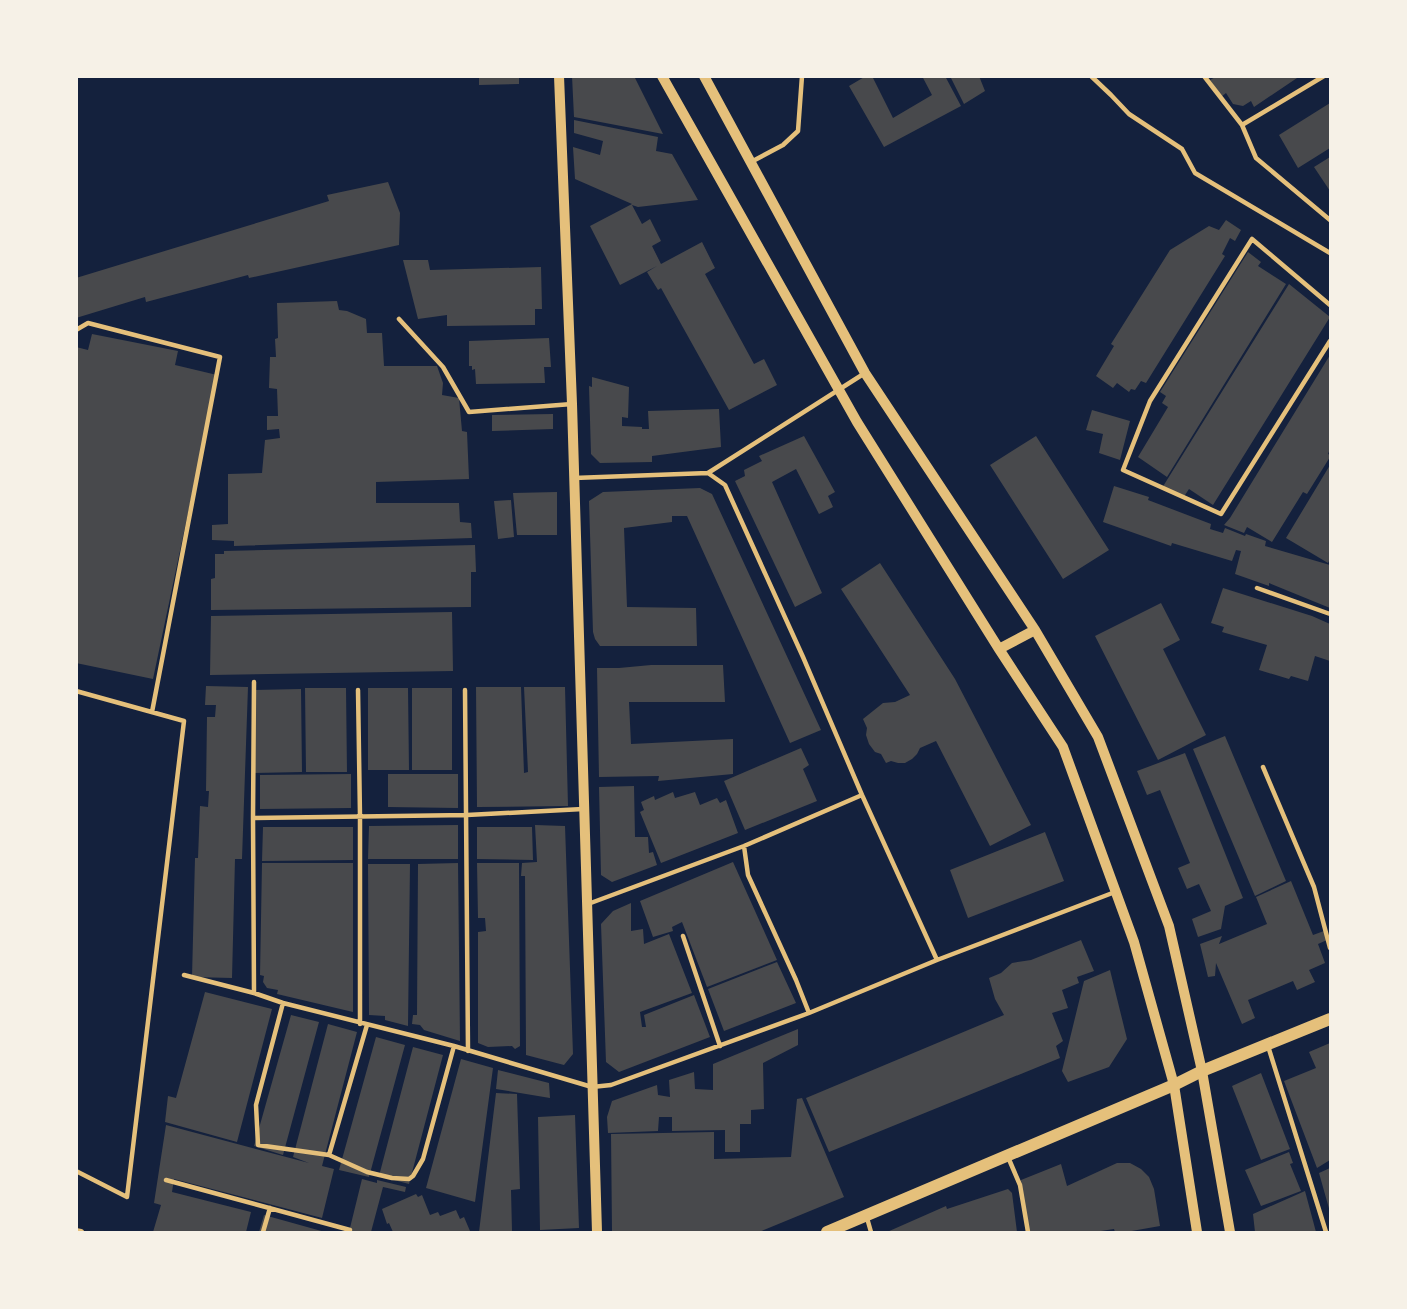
<svg xmlns="http://www.w3.org/2000/svg" width="1407" height="1309" viewBox="0 0 1407 1309" font-family="'Work Sans',sans-serif">
<style>
.building{fill:#48494c}
.lines{fill:none;stroke-linecap:round;stroke-linejoin:round}
.service{stroke:#e5c07b;stroke-width:4.5}
.minor{stroke:#e5c07b;stroke-width:6}
.tertiary{stroke:#e5c07b;stroke-width:10}
.secondary{stroke:#e5c07b;stroke-width:12}
</style>
<rect width="100%" height="100%" fill="#14213d"/>
<!-- building -->
<path class="building" d="M 479,76 L 519,76 L 519,84 L 479,85 Z
M 572,76 L 634,76 L 663,134 L 574,117 Z
M 866,76 L 872,76 L 893,118 L 932,95 L 922,76 L 945,76 L 961,106 L 884,147 L 849,86 Z
M 950,76 L 979,76 L 985,91 L 964,104 Z
M 1217,76 L 1300,76 L 1254,107 L 1251,101 L 1243,106 L 1233,104 L 1226,93 L 1221,97 L 1210,80 Z
M 1330,103 L 1330,148 L 1298,168 L 1279,135 Z
M 574,120 L 658,137 L 656,151 L 672,154 L 698,200 L 638,207 L 632,205 L 642,224 L 650,219 L 661,241 L 652,246 L 661,264 L 702,242 L 715,268 L 705,274 L 754,364 L 764,359 L 777,385 L 729,410 L 661,288 L 658,290 L 647,272 L 657,266 L 620,285 L 590,226 L 632,204 L 575,179 L 573,147 L 600,155 L 603,141 L 574,133 Z
M 1330,157 L 1330,191 L 1314,167 Z
M 388,182 L 400,213 L 399,245 L 249,278 L 248,275 L 146,302 L 145,297 L 76,318 L 76,278 L 329,201 L 327,195 Z
M 1226,220 L 1241,230 L 1235,241 L 1230,238 L 1222,254 L 1225,256 L 1146,383 L 1141,381 L 1135,390 L 1131,389 L 1129,392 L 1117,383 L 1113,388 L 1096,376 L 1114,346 L 1111,344 L 1170,250 L 1209,226 L 1219,230 Z
M 1248,252 L 1261,262 L 1258,266 L 1286,284 L 1167,477 L 1138,457 L 1168,407 L 1162,403 L 1166,396 L 1160,392 Z
M 403,260 L 428,260 L 430,270 L 541,267 L 542,309 L 535,309 L 535,325 L 447,326 L 447,315 L 418,319 Z
M 1289,284 L 1330,317 L 1213,505 L 1189,489 L 1183,498 L 1162,488 Z
M 337,301 L 339,310 L 347,311 L 366,319 L 367,333 L 382,333 L 384,366 L 437,366 L 443,383 L 442,395 L 459,398 L 462,431 L 467,432 L 469,479 L 376,482 L 376,503 L 459,503 L 460,522 L 471,523 L 472,538 L 234,546 L 234,541 L 212,540 L 212,525 L 228,524 L 228,474 L 262,473 L 265,440 L 280,438 L 279,429 L 267,430 L 267,416 L 278,416 L 277,389 L 269,388 L 270,357 L 276,357 L 275,339 L 278,338 L 277,303 Z
M 92,334 L 178,351 L 175,365 L 217,375 L 153,679 L 76,663 L 76,347 L 88,350 Z
M 549,338 L 551,367 L 544,367 L 545,383 L 476,384 L 475,369 L 472,370 L 472,366 L 469,366 L 469,341 Z
M 1330,355 L 1330,449 L 1328,454 L 1330,455 L 1330,457 L 1307,494 L 1303,492 L 1272,542 L 1247,527 L 1244,533 L 1224,525 L 1230,518 Z
M 592,377 L 629,387 L 628,418 L 622,417 L 622,426 L 642,427 L 642,429 L 649,429 L 648,411 L 719,409 L 721,447 L 652,456 L 652,462 L 600,463 L 591,454 L 589,386 L 592,387 Z
M 1092,410 L 1130,421 L 1120,460 L 1099,453 L 1103,434 L 1086,430 Z
M 553,414 L 553,429 L 492,431 L 492,415 Z
M 804,436 L 835,492 L 828,496 L 833,507 L 819,514 L 796,469 L 772,482 L 822,593 L 795,607 L 735,481 L 745,476 L 744,470 L 762,461 L 759,456 Z
M 1036,436 L 1109,550 L 1063,579 L 990,465 Z
M 1330,465 L 1330,559 L 1328,563 L 1286,538 Z
M 1114,486 L 1149,497 L 1148,500 L 1211,524 L 1210,529 L 1223,533 L 1225,528 L 1245,536 L 1246,534 L 1266,541 L 1265,546 L 1330,565 L 1330,608 L 1269,583 L 1269,586 L 1235,574 L 1241,551 L 1236,550 L 1232,561 L 1172,543 L 1171,546 L 1103,522 Z
M 700,488 L 712,494 L 821,730 L 790,743 L 687,516 L 672,516 L 672,522 L 624,528 L 627,607 L 696,608 L 697,646 L 600,646 L 595,639 L 593,632 L 589,501 L 603,492 Z
M 557,492 L 557,535 L 517,535 L 513,493 Z
M 511,500 L 514,537 L 498,539 L 494,501 Z
M 475,545 L 476,572 L 471,572 L 471,607 L 211,610 L 211,579 L 215,578 L 215,554 L 224,554 L 224,551 Z
M 880,563 L 955,679 L 1031,825 L 990,846 L 936,741 L 920,748 L 917,754 L 912,759 L 905,763 L 898,763 L 891,761 L 886,763 L 881,754 L 875,752 L 869,744 L 866,735 L 867,728 L 863,719 L 883,703 L 895,702 L 910,695 L 841,589 Z
M 1223,588 L 1312,616 L 1330,624 L 1330,661 L 1315,656 L 1308,681 L 1291,676 L 1289,679 L 1259,670 L 1267,645 L 1222,632 L 1224,627 L 1211,623 Z
M 1161,603 L 1180,640 L 1163,649 L 1206,735 L 1158,760 L 1095,636 Z
M 452,612 L 453,671 L 210,675 L 211,616 Z
M 651,665 L 723,665 L 725,702 L 629,702 L 631,744 L 733,739 L 733,774 L 658,781 L 659,776 L 599,777 L 597,668 L 619,668 Z
M 206,686 L 248,687 L 242,859 L 235,859 L 232,978 L 192,977 L 195,858 L 198,858 L 200,806 L 208,807 L 209,791 L 206,791 L 207,717 L 215,717 L 216,705 L 205,705 Z
M 476,687 L 521,687 L 524,773 L 528,772 L 524,687 L 565,687 L 568,806 L 477,807 Z
M 305,688 L 346,688 L 347,772 L 306,772 Z
M 368,688 L 408,688 L 409,770 L 368,770 Z
M 412,688 L 452,688 L 452,770 L 412,770 Z
M 301,689 L 302,772 L 253,773 L 252,690 Z
M 1225,736 L 1286,881 L 1255,896 L 1193,749 Z
M 801,748 L 809,765 L 803,769 L 817,801 L 745,830 L 724,781 Z
M 1185,753 L 1243,898 L 1225,906 L 1221,929 L 1198,937 L 1192,919 L 1211,911 L 1199,884 L 1187,889 L 1178,868 L 1190,863 L 1160,790 L 1147,795 L 1137,771 Z
M 351,774 L 351,808 L 260,809 L 260,775 Z
M 388,774 L 458,774 L 458,808 L 388,807 Z
M 634,786 L 635,837 L 648,837 L 649,853 L 653,852 L 657,865 L 612,882 L 601,875 L 599,787 Z
M 673,792 L 675,798 L 695,792 L 700,805 L 717,798 L 720,803 L 726,800 L 738,833 L 661,863 L 640,812 L 644,810 L 641,802 L 654,796 L 655,800 Z
M 458,825 L 458,859 L 368,859 L 369,826 Z
M 535,825 L 565,826 L 573,1054 L 564,1065 L 526,1055 L 525,876 L 521,876 L 522,863 L 537,862 Z
M 263,827 L 353,827 L 353,860 L 262,861 Z
M 477,827 L 532,827 L 533,860 L 477,859 Z
M 1045,832 L 1064,881 L 968,918 L 950,870 Z
M 733,862 L 777,960 L 707,987 L 682,922 L 672,927 L 673,931 L 653,937 L 640,901 Z
M 262,863 L 353,863 L 353,1012 L 277,994 L 278,990 L 267,988 L 263,982 L 264,976 L 260,975 Z
M 458,863 L 460,1041 L 424,1030 L 420,1025 L 412,1024 L 413,1015 L 417,1015 L 418,864 Z
M 477,863 L 519,863 L 520,1046 L 515,1049 L 512,1046 L 488,1047 L 478,1043 L 478,932 L 486,931 L 485,918 L 478,918 Z
M 368,864 L 410,864 L 408,1026 L 385,1020 L 385,1016 L 369,1015 Z
M 1291,881 L 1313,935 L 1324,931 L 1327,940 L 1318,944 L 1325,963 L 1309,970 L 1315,982 L 1297,990 L 1293,981 L 1248,1000 L 1255,1018 L 1242,1024 L 1216,963 L 1215,976 L 1208,977 L 1200,944 L 1222,936 L 1219,944 L 1267,924 L 1256,897 Z
M 631,903 L 631,931 L 643,929 L 644,944 L 669,934 L 692,993 L 640,1012 L 642,1027 L 646,1027 L 644,1015 L 694,995 L 710,1037 L 619,1072 L 606,1062 L 601,924 L 613,911 Z
M 1081,940 L 1094,971 L 1077,977 L 1079,983 L 1062,990 L 1068,1008 L 1052,1013 L 1063,1041 L 1056,1046 L 1060,1058 L 829,1152 L 806,1098 L 1004,1015 L 995,999 L 989,978 L 1001,973 L 1012,963 L 1031,960 Z
M 777,962 L 796,1003 L 724,1031 L 708,989 Z
M 1110,970 L 1127,1039 L 1109,1067 L 1068,1082 L 1062,1071 L 1084,981 Z
M 205,992 L 272,1009 L 237,1142 L 165,1122 L 168,1096 L 176,1098 Z
M 291,1015 L 319,1022 L 283,1155 L 254,1146 Z
M 328,1024 L 357,1032 L 322,1166 L 334,1169 L 322,1218 L 174,1179 L 172,1192 L 251,1212 L 246,1232 L 153,1232 L 161,1205 L 154,1203 L 166,1125 L 309,1163 L 293,1157 Z
M 798,1029 L 798,1045 L 763,1063 L 764,1109 L 751,1110 L 751,1124 L 740,1124 L 740,1152 L 725,1152 L 725,1130 L 672,1131 L 672,1117 L 659,1117 L 658,1131 L 608,1133 L 607,1117 L 612,1101 L 657,1085 L 658,1095 L 670,1097 L 669,1080 L 694,1072 L 695,1089 L 713,1090 L 713,1064 Z
M 376,1037 L 405,1045 L 369,1177 L 339,1170 Z
M 1330,1043 L 1330,1160 L 1317,1168 L 1284,1081 L 1316,1068 L 1309,1052 Z
M 413,1047 L 443,1055 L 409,1184 L 379,1176 Z
M 461,1059 L 493,1068 L 475,1202 L 426,1188 Z
M 498,1070 L 549,1083 L 550,1098 L 496,1089 Z
M 1261,1073 L 1290,1149 L 1261,1160 L 1232,1086 Z
M 496,1093 L 517,1094 L 520,1189 L 511,1190 L 512,1231 L 479,1232 Z
M 802,1098 L 844,1197 L 759,1232 L 612,1232 L 611,1134 L 714,1132 L 714,1159 L 791,1157 L 797,1099 Z
M 575,1115 L 579,1228 L 540,1230 L 538,1117 Z
M 1289,1152 L 1293,1163 L 1290,1164 L 1301,1191 L 1261,1206 L 1245,1170 Z
M 1117,1163 L 1130,1163 L 1141,1169 L 1149,1177 L 1154,1189 L 1160,1226 L 1126,1232 L 1115,1232 L 1114,1229 L 1101,1231 L 1101,1232 L 1028,1232 L 1021,1180 L 1061,1164 L 1067,1186 Z
M 1330,1168 L 1330,1212 L 1319,1173 Z
M 362,1179 L 377,1183 L 377,1180 L 406,1187 L 405,1192 L 383,1187 L 371,1232 L 349,1232 Z
M 1008,1189 L 1012,1193 L 1017,1232 L 887,1232 L 946,1206 L 947,1209 Z
M 1305,1191 L 1316,1232 L 1255,1232 L 1253,1214 Z
M 416,1194 L 418,1197 L 422,1195 L 430,1215 L 438,1212 L 440,1216 L 456,1210 L 460,1219 L 464,1217 L 470,1231 L 465,1232 L 393,1232 L 389,1223 L 387,1224 L 382,1209 Z
M 264,1215 L 325,1232 L 259,1232 Z"/>
<g class="lines">
<!-- service -->
<path class="service" d="M 1091,76 L 1111,95 L 1129,114 L 1182,149 L 1195,173 L 1330,253
M 1204,76 L 1242,125 L 1256,158 L 1330,220
M 1242,125 L 1324,76
M 751,162 L 783,145 L 798,131 L 802,76
M 1330,305 L 1252,239 L 1150,401 L 1123,470 L 1221,514 L 1330,341
M 399,319 L 443,367 L 469,412 L 572,404
M 76,330 L 88,323 L 220,357 L 152,712
M 708,473 L 725,485 L 803,657 L 862,795 L 937,960
M 574,478 L 708,473 L 865,373
M 1257,588 L 1330,614
M 358,690 L 360,816 L 360,1024
M 465,690 L 468,1051
M 76,691 L 184,721 L 127,1197 L 76,1171
M 1263,767 L 1314,887 L 1330,948
M 253,818 L 467,815 L 583,809
M 744,846 L 748,875 L 796,980 L 809,1013
M 588,904 L 744,846 L 862,795
M 683,936 L 720,1046
M 184,975 L 254,993 L 283,1003 L 454,1046 L 592,1087 L 611,1085 L 809,1013 L 937,960 L 1115,892
M 254,993 L 253,818 L 254,682
M 283,1003 L 256,1105 L 258,1145 L 329,1155 L 367,1172 L 392,1178 L 409,1179 L 413,1176 L 423,1159 L 454,1046
M 1268,1046 L 1326,1232
M 329,1155 L 367,1025
M 1008,1157 L 1020,1185 L 1028,1232
M 166,1180 L 350,1230
M 867,1218 L 871,1232
M 263,1232 L 270,1208"/>
<!-- minor -->
<path class="minor" d="M 76,1231 L 81,1232"/>
<!-- tertiary -->
<path class="tertiary" d="M 559,76 L 572,404 L 597,1232
M 662,76 L 857,422 L 999,649 L 1063,747 L 1134,942 L 1174,1085 L 1197,1232
M 704,76 L 865,373 L 1035,630 L 1098,737 L 1169,926 L 1202,1071 L 1230,1232
M 999,649 L 1035,630"/>
<!-- secondary -->
<path class="secondary" d="M 827,1232 L 1174,1085 L 1202,1071 L 1330,1019"/>
</g>
<!-- border -->
<rect width="1407" height="1309" fill="none" stroke="#f6f1e7" stroke-width="156"/>
</svg>
